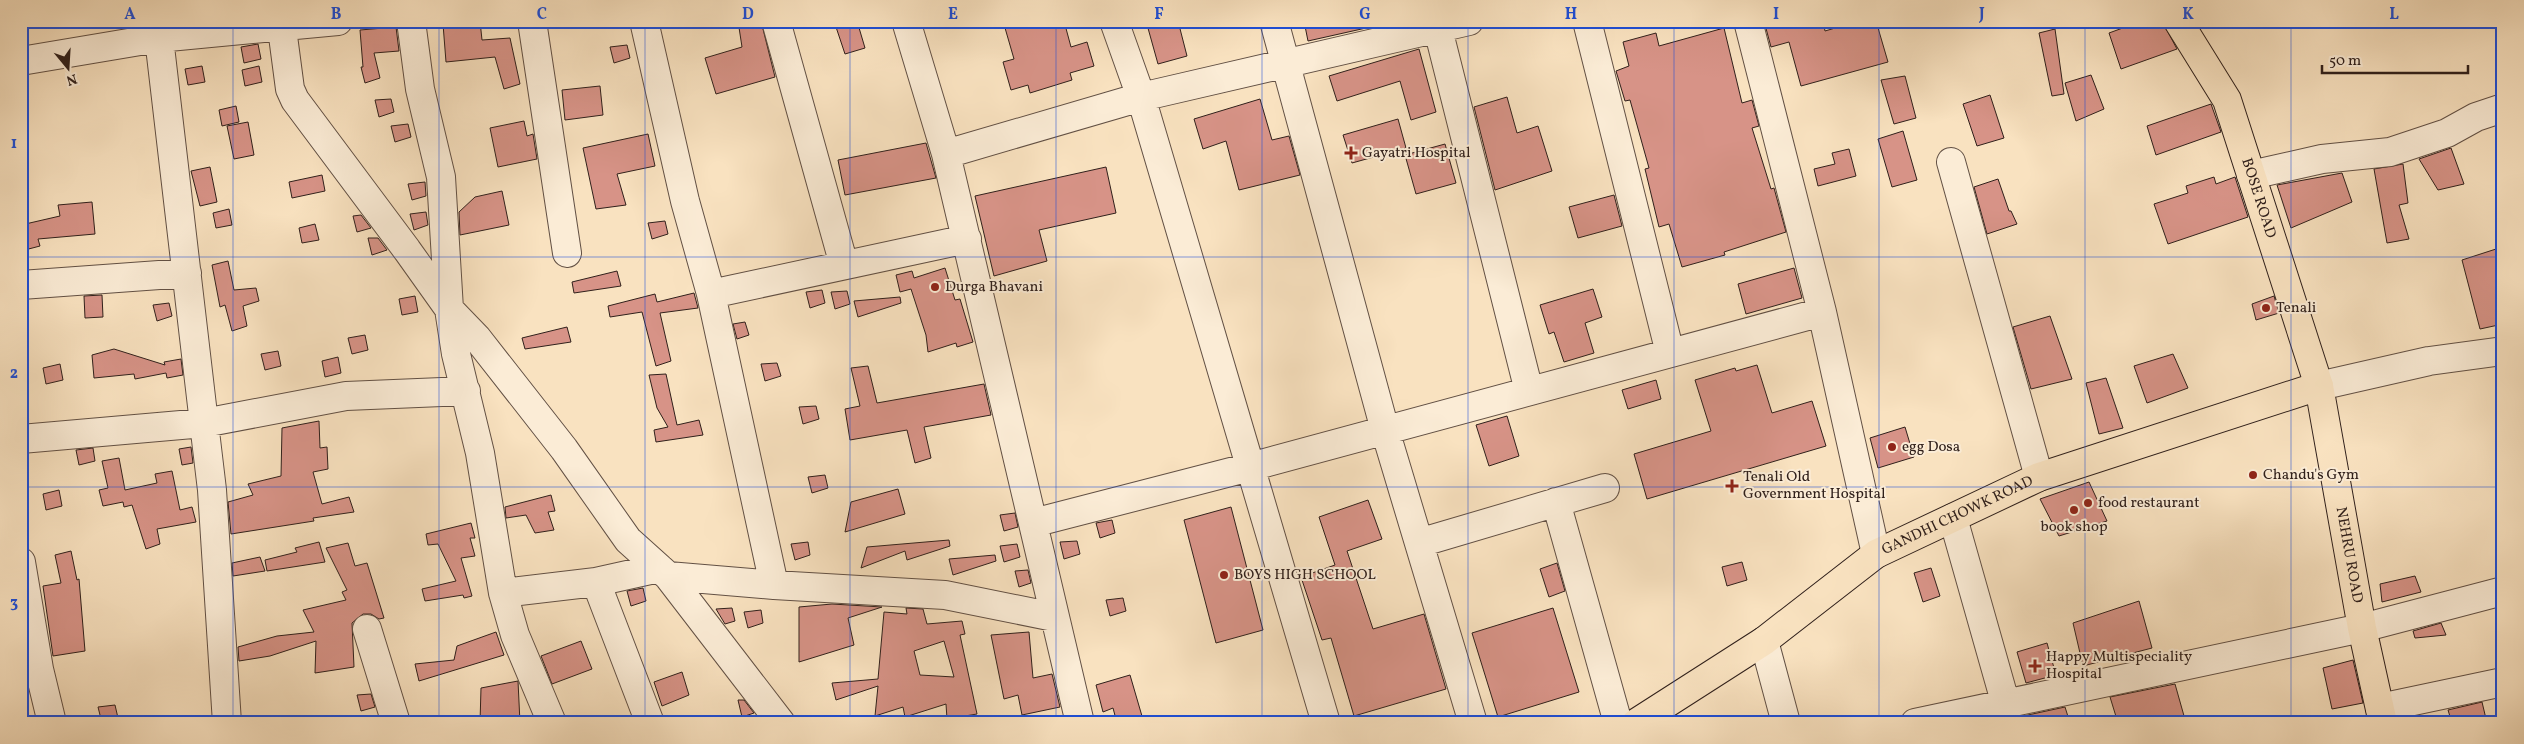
<svg xmlns="http://www.w3.org/2000/svg" width="2524" height="744" viewBox="0 0 2524 744" font-family="Vollkorn,serif">
<style>
.building{fill:#d79387;stroke:#30201b;fill-rule:evenodd}
.lines{fill:none;stroke-linecap:round;stroke-linejoin:round}
.minor-casing{stroke:#625044;stroke-width:30}
.major-casing{stroke:#30201b;stroke-width:30}
.minor{stroke:#fbecd6;stroke-width:28}
.major{stroke:#f9e2c0;stroke-width:28}
.grid{fill:none;stroke:#1d4ed8;stroke-width:1;stroke-opacity:0.55}
.poi-dot{fill:#8f2418;stroke:#fbecd6;stroke-width:2}
.labels{text-anchor:middle;dominant-baseline:central;stroke-width:4;stroke-linejoin:round;paint-order:stroke}
.poi-label{font-size:15px;fill:#30201b;stroke:#fbecd6;text-anchor:start}
.street-label{font-size:15px;fill:#30201b;stroke:#fbecd6}
.neatline{fill:none;stroke:#1d4ed8;stroke-width:2}
.grid-label{font-size:16px;text-anchor:middle;font-weight:bold;fill:#1d4ed8}
</style>
<rect width="100%" height="100%" fill="#f9e2c0"/>
<filter id="stains"><feTurbulence type="fractalNoise" baseFrequency=".004" numOctaves="4"/><feColorMatrix values="0 0 0 0 .2 0 0 0 0 .09 0 0 0 0 .02 0 0 0 .5 -.17"/></filter>
<radialGradient id="worn" r=".72"><stop offset=".6" stop-color="#630" stop-opacity="0"/><stop offset="1" stop-color="#630" stop-opacity=".3"/></radialGradient>
<!-- building -->
<path class="building" d="M 480,21 L 482,40 L 510,38 L 520,84 L 504,89 L 495,57 L 446,62 L 443,24 Z
M 738,21 L 761,21 L 775,77 L 716,94 L 705,58 L 742,47 Z
M 834,21 L 857,21 L 865,48 L 845,54 Z
M 1003,21 L 1064,21 L 1071,47 L 1087,42 L 1094,66 L 1070,73 L 1072,80 L 1030,93 L 1028,85 L 1011,90 L 1003,62 L 1014,59 Z
M 1146,21 L 1178,21 L 1187,56 L 1158,64 Z
M 1304,21 L 1365,21 L 1366,28 L 1308,41 Z
M 1764,21 L 1823,21 L 1825,31 L 1859,21 L 1876,21 L 1888,62 L 1801,86 L 1789,42 L 1771,47 Z
M 2142,21 L 2162,21 L 2177,49 L 2121,69 L 2109,33 Z
M 396,27 L 399,51 L 374,53 L 380,78 L 365,83 L 361,67 L 363,67 L 360,30 Z
M 1724,28 L 1742,103 L 1752,100 L 1759,126 L 1752,128 L 1771,189 L 1774,188 L 1786,232 L 1724,252 L 1725,255 L 1682,267 L 1669,224 L 1659,227 L 1645,169 L 1649,168 L 1630,100 L 1625,101 L 1616,71 L 1629,66 L 1623,42 L 1656,33 L 1659,46 Z
M 2055,29 L 2064,94 L 2052,96 L 2039,33 Z
M 258,44 L 261,59 L 244,63 L 241,47 Z
M 627,45 L 630,58 L 614,63 L 610,47 Z
M 1419,49 L 1436,112 L 1411,120 L 1400,81 L 1337,101 L 1329,76 Z
M 202,66 L 205,82 L 188,85 L 185,69 Z
M 259,66 L 262,82 L 245,86 L 242,70 Z
M 2091,75 L 2104,109 L 2076,121 L 2065,83 Z
M 1905,76 L 1916,118 L 1894,124 L 1881,80 Z
M 600,86 L 603,115 L 565,120 L 562,90 Z
M 1990,95 L 2004,138 L 1977,146 L 1963,104 Z
M 1507,97 L 1517,133 L 1538,126 L 1552,171 L 1495,190 L 1474,107 Z
M 391,99 L 394,112 L 379,117 L 375,100 Z
M 1260,99 L 1272,140 L 1289,136 L 1300,175 L 1239,190 L 1226,141 L 1203,149 L 1194,119 Z
M 2211,104 L 2221,132 L 2156,155 L 2147,126 Z
M 236,106 L 239,122 L 222,126 L 219,110 Z
M 1398,119 L 1406,148 L 1352,163 L 1343,135 Z
M 524,121 L 527,136 L 533,134 L 537,159 L 498,167 L 490,128 Z
M 248,122 L 254,155 L 234,159 L 227,126 Z
M 408,124 L 411,137 L 395,142 L 391,126 Z
M 1903,131 L 1917,180 L 1892,187 L 1878,139 Z
M 648,134 L 655,166 L 617,174 L 626,205 L 596,209 L 583,148 Z
M 926,143 L 936,178 L 845,195 L 838,160 Z
M 1445,144 L 1456,183 L 1416,194 L 1405,155 Z
M 2451,148 L 2464,184 L 2438,190 L 2419,159 Z
M 1849,149 L 1856,176 L 1818,186 L 1814,169 L 1835,164 L 1832,153 Z
M 2403,164 L 2408,203 L 2399,205 L 2409,239 L 2387,243 L 2374,169 Z
M 210,167 L 217,202 L 200,206 L 191,171 Z
M 1106,167 L 1116,213 L 1039,230 L 1047,261 L 994,276 L 975,196 Z
M 2342,173 L 2352,202 L 2291,228 L 2277,185 Z
M 322,175 L 325,191 L 292,198 L 289,182 Z
M 2214,177 L 2216,184 L 2235,177 L 2248,217 L 2168,244 L 2154,204 L 2188,193 L 2186,186 Z
M 1998,179 L 2009,211 L 2011,211 L 2017,224 L 1987,234 L 1974,187 Z
M 425,182 L 426,196 L 412,200 L 408,184 Z
M 502,191 L 509,225 L 460,235 L 459,212 L 475,197 Z
M 1614,195 L 1622,226 L 1578,238 L 1569,207 Z
M 92,202 L 95,234 L 38,239 L 40,246 L 21,251 L 21,225 L 60,216 L 58,205 Z
M 229,209 L 232,225 L 216,228 L 213,213 Z
M 426,212 L 428,225 L 414,230 L 410,214 Z
M 361,215 L 371,228 L 357,232 L 353,216 Z
M 665,221 L 668,234 L 652,239 L 648,223 Z
M 315,224 L 319,240 L 302,243 L 299,228 Z
M 368,238 L 378,238 L 387,250 L 372,255 Z
M 2496,249 L 2503,272 L 2503,324 L 2480,329 L 2462,260 Z
M 228,261 L 234,290 L 256,288 L 259,301 L 243,306 L 247,326 L 232,331 L 225,305 L 220,307 L 212,265 Z
M 945,268 L 955,300 L 960,299 L 973,342 L 957,347 L 956,343 L 928,352 L 926,335 L 911,289 L 900,292 L 896,275 L 912,271 L 914,278 Z
M 1794,268 L 1802,298 L 1746,314 L 1738,284 Z
M 617,271 L 621,286 L 574,293 L 572,282 Z
M 1593,289 L 1602,317 L 1585,323 L 1594,353 L 1564,362 L 1554,332 L 1549,334 L 1540,305 Z
M 822,290 L 825,303 L 810,308 L 806,292 Z
M 847,291 L 850,304 L 835,309 L 831,292 Z
M 694,293 L 698,308 L 660,313 L 671,361 L 656,366 L 642,312 L 610,317 L 608,306 L 655,294 L 657,302 Z
M 102,295 L 103,317 L 85,318 L 84,296 Z
M 415,296 L 418,312 L 402,315 L 399,299 Z
M 2274,296 L 2279,313 L 2256,320 L 2252,304 Z
M 900,297 L 901,303 L 858,317 L 854,301 Z
M 169,303 L 172,316 L 157,321 L 153,305 Z
M 2050,316 L 2072,379 L 2031,389 L 2013,327 Z
M 745,322 L 749,335 L 737,339 L 733,324 Z
M 567,327 L 571,342 L 525,349 L 522,338 Z
M 365,335 L 368,350 L 352,354 L 348,338 Z
M 114,349 L 165,365 L 164,362 L 181,359 L 183,375 L 167,378 L 166,373 L 135,379 L 134,374 L 94,378 L 92,355 Z
M 278,351 L 281,366 L 265,370 L 261,354 Z
M 2173,354 L 2188,388 L 2147,403 L 2134,366 Z
M 338,357 L 341,373 L 325,377 L 322,361 Z
M 777,363 L 781,376 L 765,381 L 761,364 Z
M 60,364 L 63,380 L 46,384 L 43,368 Z
M 1757,365 L 1772,413 L 1812,401 L 1826,446 L 1647,499 L 1634,454 L 1711,431 L 1695,380 L 1735,368 L 1736,371 Z
M 868,366 L 877,403 L 984,384 L 991,415 L 924,427 L 931,458 L 915,463 L 907,430 L 850,440 L 845,409 L 860,406 L 851,368 Z
M 666,374 L 677,425 L 699,420 L 703,435 L 656,442 L 654,430 L 668,427 L 657,408 L 649,375 Z
M 2106,378 L 2123,428 L 2099,434 L 2086,383 Z
M 1656,380 L 1661,399 L 1628,409 L 1622,390 Z
M 816,406 L 819,419 L 803,424 L 799,407 Z
M 1507,416 L 1519,456 L 1489,466 L 1476,425 Z
M 319,421 L 320,448 L 327,447 L 328,469 L 313,472 L 322,504 L 349,497 L 354,512 L 313,518 L 314,521 L 231,534 L 228,502 L 253,495 L 248,484 L 281,476 L 282,428 Z
M 1905,427 L 1914,457 L 1878,468 L 1870,438 Z
M 191,447 L 193,463 L 182,465 L 179,449 Z
M 93,448 L 95,461 L 79,465 L 76,450 Z
M 119,458 L 125,490 L 157,483 L 155,474 L 172,471 L 180,510 L 192,507 L 196,522 L 157,529 L 160,544 L 146,549 L 132,505 L 124,507 L 123,502 L 103,506 L 99,490 L 108,488 L 102,461 Z
M 825,475 L 828,488 L 812,493 L 808,477 Z
M 2089,482 L 2107,521 L 2059,536 L 2040,499 Z
M 898,489 L 905,514 L 845,532 L 851,502 Z
M 59,490 L 62,506 L 46,510 L 43,494 Z
M 551,495 L 555,511 L 548,512 L 554,530 L 535,533 L 526,515 L 506,518 L 505,507 Z
M 1368,500 L 1382,539 L 1347,551 L 1373,629 L 1424,614 L 1446,689 L 1354,716 L 1331,638 L 1322,640 L 1301,577 L 1335,565 L 1319,517 Z
M 1231,507 L 1263,630 L 1216,643 L 1184,520 Z
M 1015,513 L 1018,527 L 1004,531 L 1000,515 Z
M 1112,520 L 1115,533 L 1100,538 L 1096,523 Z
M 471,523 L 475,538 L 470,538 L 475,556 L 461,558 L 472,596 L 464,598 L 463,595 L 425,601 L 422,589 L 456,581 L 438,544 L 428,545 L 426,534 Z
M 949,540 L 950,546 L 907,560 L 905,551 L 861,568 L 867,547 Z
M 1077,541 L 1080,554 L 1064,559 L 1060,542 Z
M 319,542 L 325,562 L 267,571 L 265,560 L 297,552 L 295,548 Z
M 808,542 L 810,555 L 795,560 L 791,544 Z
M 348,543 L 355,566 L 367,563 L 384,618 L 379,619 L 371,614 L 363,614 L 352,623 L 354,667 L 315,673 L 316,641 L 270,656 L 239,661 L 238,647 L 277,636 L 314,632 L 303,610 L 346,600 L 342,592 L 347,590 L 326,548 Z
M 1017,544 L 1020,557 L 1004,562 L 1000,546 Z
M 71,551 L 77,580 L 79,579 L 85,651 L 53,656 L 43,586 L 61,583 L 55,555 Z
M 995,555 L 996,561 L 953,575 L 949,559 Z
M 260,557 L 265,571 L 233,576 L 232,563 Z
M 1742,562 L 1747,580 L 1727,586 L 1722,567 Z
M 1557,563 L 1565,591 L 1549,597 L 1540,569 Z
M 1931,568 L 1940,596 L 1923,602 L 1914,573 Z
M 1028,570 L 1031,583 L 1019,587 L 1015,571 Z
M 2415,576 L 2421,592 L 2382,602 L 2380,584 Z
M 643,588 L 646,601 L 631,606 L 627,591 Z
M 1123,598 L 1126,611 L 1110,616 L 1106,600 Z
M 2139,601 L 2152,648 L 2083,666 L 2073,623 Z
M 832,604 L 882,607 L 848,618 L 854,645 L 799,662 L 799,607 Z
M 732,608 L 735,621 L 725,624 L 716,609 Z
M 906,608 L 923,609 L 927,624 L 962,621 L 965,634 L 960,635 L 977,714 L 947,719 L 946,704 L 905,717 L 903,707 L 875,716 L 878,686 L 836,700 L 832,683 L 878,679 L 884,612 L 907,614 ZM 944,641 L 954,677 L 920,675 L 914,651 Z
M 1553,608 L 1579,692 L 1498,717 L 1472,633 Z
M 761,610 L 763,623 L 748,628 L 744,612 Z
M 2441,623 L 2446,635 L 2415,638 L 2413,631 Z
M 496,632 L 504,655 L 419,681 L 415,664 L 454,660 L 457,646 Z
M 1029,632 L 1033,678 L 1052,674 L 1060,707 L 1022,715 L 1018,695 L 1004,699 L 991,635 Z
M 581,641 L 592,669 L 552,684 L 541,656 Z
M 2047,643 L 2056,675 L 2026,683 L 2017,652 Z
M 2353,660 L 2363,703 L 2332,709 L 2323,668 Z
M 682,672 L 689,695 L 662,706 L 654,682 Z
M 1130,675 L 1144,723 L 1117,723 L 1113,708 L 1103,712 L 1096,685 Z
M 518,681 L 520,723 L 480,723 L 481,688 Z
M 2175,684 L 2186,723 L 2118,723 L 2110,697 Z
M 371,694 L 375,707 L 361,711 L 357,695 Z
M 738,700 L 744,700 L 754,713 L 742,717 Z
M 2482,702 L 2487,723 L 2452,723 L 2448,710 Z
M 115,705 L 118,718 L 102,723 L 98,707 Z
M 2065,707 L 2070,723 L 2007,723 L 2007,720 L 2014,718 Z"/>
<g class="lines">
<defs>
<path id="minor" d="M 157,21 L 204,423 L 346,396 L 466,391
M 281,21 L 290,89 L 295,100 L 407,250 L 449,309 L 477,338 L 564,449 L 628,540 L 668,576 L 781,723
M 411,21 L 420,89 L 441,177 L 449,309 L 456,354 L 480,453 L 503,593 L 515,635 L 552,723
M 532,21 L 567,253
M 644,21 L 685,201 L 711,294 L 774,585
M 776,21 L 844,265
M 906,21 L 946,154 L 1080,723
M 1114,21 L 1141,97 L 1326,723
M 1274,21 L 1385,430 L 1473,723
M 1436,21 L 1529,391
M 1587,21 L 1670,353
M 1748,21 L 1822,312 L 1876,554
M 21,61 L 158,38 L 338,21
M 946,154 L 1141,97 L 1469,21
M 1951,162 L 2039,477
M 2251,175 L 2322,159 L 2390,152 L 2447,133 L 2476,117 L 2503,108
M 21,285 L 187,273
M 711,294 L 967,239
M 2319,386 L 2429,361 L 2503,351
M 21,439 L 204,423 L 212,490 L 227,723
M 1556,502 L 1618,723
M 1953,518 L 2006,705
M 1033,523 L 1250,467 L 1822,312
M 1419,543 L 1605,488
M 21,562 L 39,669 L 52,723
M 668,576 L 774,585 L 945,595 L 1054,617
M 596,582 L 650,723
M 503,593 L 596,582 L 659,568
M 367,629 L 396,723
M 1764,641 L 1786,723
M 2380,708 L 2503,682
M 1915,723 L 2362,628 L 2503,591"/>
<g id="major">
<path id="s1" d="M 2178,21 L 2227,100 L 2319,386 L 2362,628 L 2383,723"/>
<path id="s2" d="M 1636,723 L 1764,641 L 1876,554 L 2039,477 L 2319,386"/>
</g>
</defs>
<!-- minor casing -->
<use href="#minor" class="minor-casing"/>
<!-- major casing -->
<use href="#major" class="major-casing"/>
<!-- minor -->
<use href="#minor" class="minor"/>
<!-- major -->
<use href="#major" class="major"/>
</g>
<!-- grid -->
<path class="grid" d="M 233,21 L 233,723M 439,21 L 439,723M 645,21 L 645,723M 850,21 L 850,723M 1056,21 L 1056,723M 1262,21 L 1262,723M 1468,21 L 1468,723M 1674,21 L 1674,723M 1879,21 L 1879,723M 2085,21 L 2085,723M 2291,21 L 2291,723M 21,257 L 2503,257M 21,487 L 2503,487"/>
<!-- markers -->
<g class="poi-dot">
<path d="M1348.5 145.5h5v5h5v5h-5v5h-5v-5h-5v-5h5z"/>
<circle cx="935" cy="287" r="5"/>
<circle cx="2266" cy="308" r="5"/>
<circle cx="1892" cy="447" r="5"/>
<circle cx="2253" cy="475" r="5"/>
<path d="M1729.5 478.5h5v5h5v5h-5v5h-5v-5h-5v-5h5z"/>
<circle cx="2088" cy="503" r="5"/>
<circle cx="2074" cy="510" r="5"/>
<circle cx="1224" cy="575" r="5"/>
<path d="M2032.5 658.5h5v5h5v5h-5v5h-5v-5h-5v-5h5z"/>
</g>
<g class="labels">
<!-- poi labels -->
<g class="poi-label">
<text x="1362" y="153">Gayatri Hospital</text>
<text x="945" y="287">Durga Bhavani</text>
<text x="2276" y="308">Tenali</text>
<text x="1902" y="447">egg Dosa</text>
<text x="2263" y="475">Chandu's Gym</text>
<text x="1743" y="477">Tenali Old<tspan x="1743" dy="17">Government Hospital</tspan></text>
<text x="2098" y="503">food restaurant</text>
<text x="2074" y="527" text-anchor="middle">book shop</text>
<text x="1234" y="575">BOYS HIGH SCHOOL</text>
<text x="2046" y="657">Happy Multispeciality<tspan x="2046" dy="17">Hospital</tspan></text>
</g>
<!-- street labels -->
<g class="street-label">
<text stroke="none"><textPath href="#s1" startOffset="196">BOSE ROAD</textPath></text>
<text stroke="none"><textPath href="#s2" startOffset="384">GANDHI CHOWK ROAD</textPath></text>
<text stroke="none"><textPath href="#s1" startOffset="565">NEHRU ROAD</textPath></text>
</g>
</g>
<!-- margin -->
<rect width="2524" height="744" fill="none" stroke="#f9e2c0" stroke-width="55"/>
<!-- north arrow -->
<g transform="translate(68 68) rotate(162)" stroke="#fbecd6" stroke-width="4" paint-order="stroke">
<path d="M0-4L9 19L0 12L-9 19Z" fill="#30201b"/>
<text y="-8" font-size="14" font-weight="bold" text-anchor="middle" fill="#30201b">N</text>
</g>
<!-- scale -->
<path d="M2322 65v8h146v-8" fill="none" stroke="#30201b" stroke-width="2.5"/>
<text x="2329" y="65" font-size="15" fill="#30201b" stroke="#fbecd6" stroke-width="4" paint-order="stroke">50 m</text>
<rect x="28" y="28" width="2468" height="688" class="neatline"/>
<g class="grid-label">
<text x="130" y="19">A</text>
<text x="336" y="19">B</text>
<text x="542" y="19">C</text>
<text x="748" y="19">D</text>
<text x="953" y="19">E</text>
<text x="1159" y="19">F</text>
<text x="1365" y="19">G</text>
<text x="1571" y="19">H</text>
<text x="1776" y="19">I</text>
<text x="1982" y="19">J</text>
<text x="2188" y="19">K</text>
<text x="2394" y="19">L</text>
<text x="14" y="148">1</text>
<text x="14" y="378">2</text>
<text x="14" y="607">3</text>
</g>
<rect width="100%" height="100%" filter="url(#stains)"/>
<rect width="100%" height="100%" fill="url(#worn)"/>
</svg>
